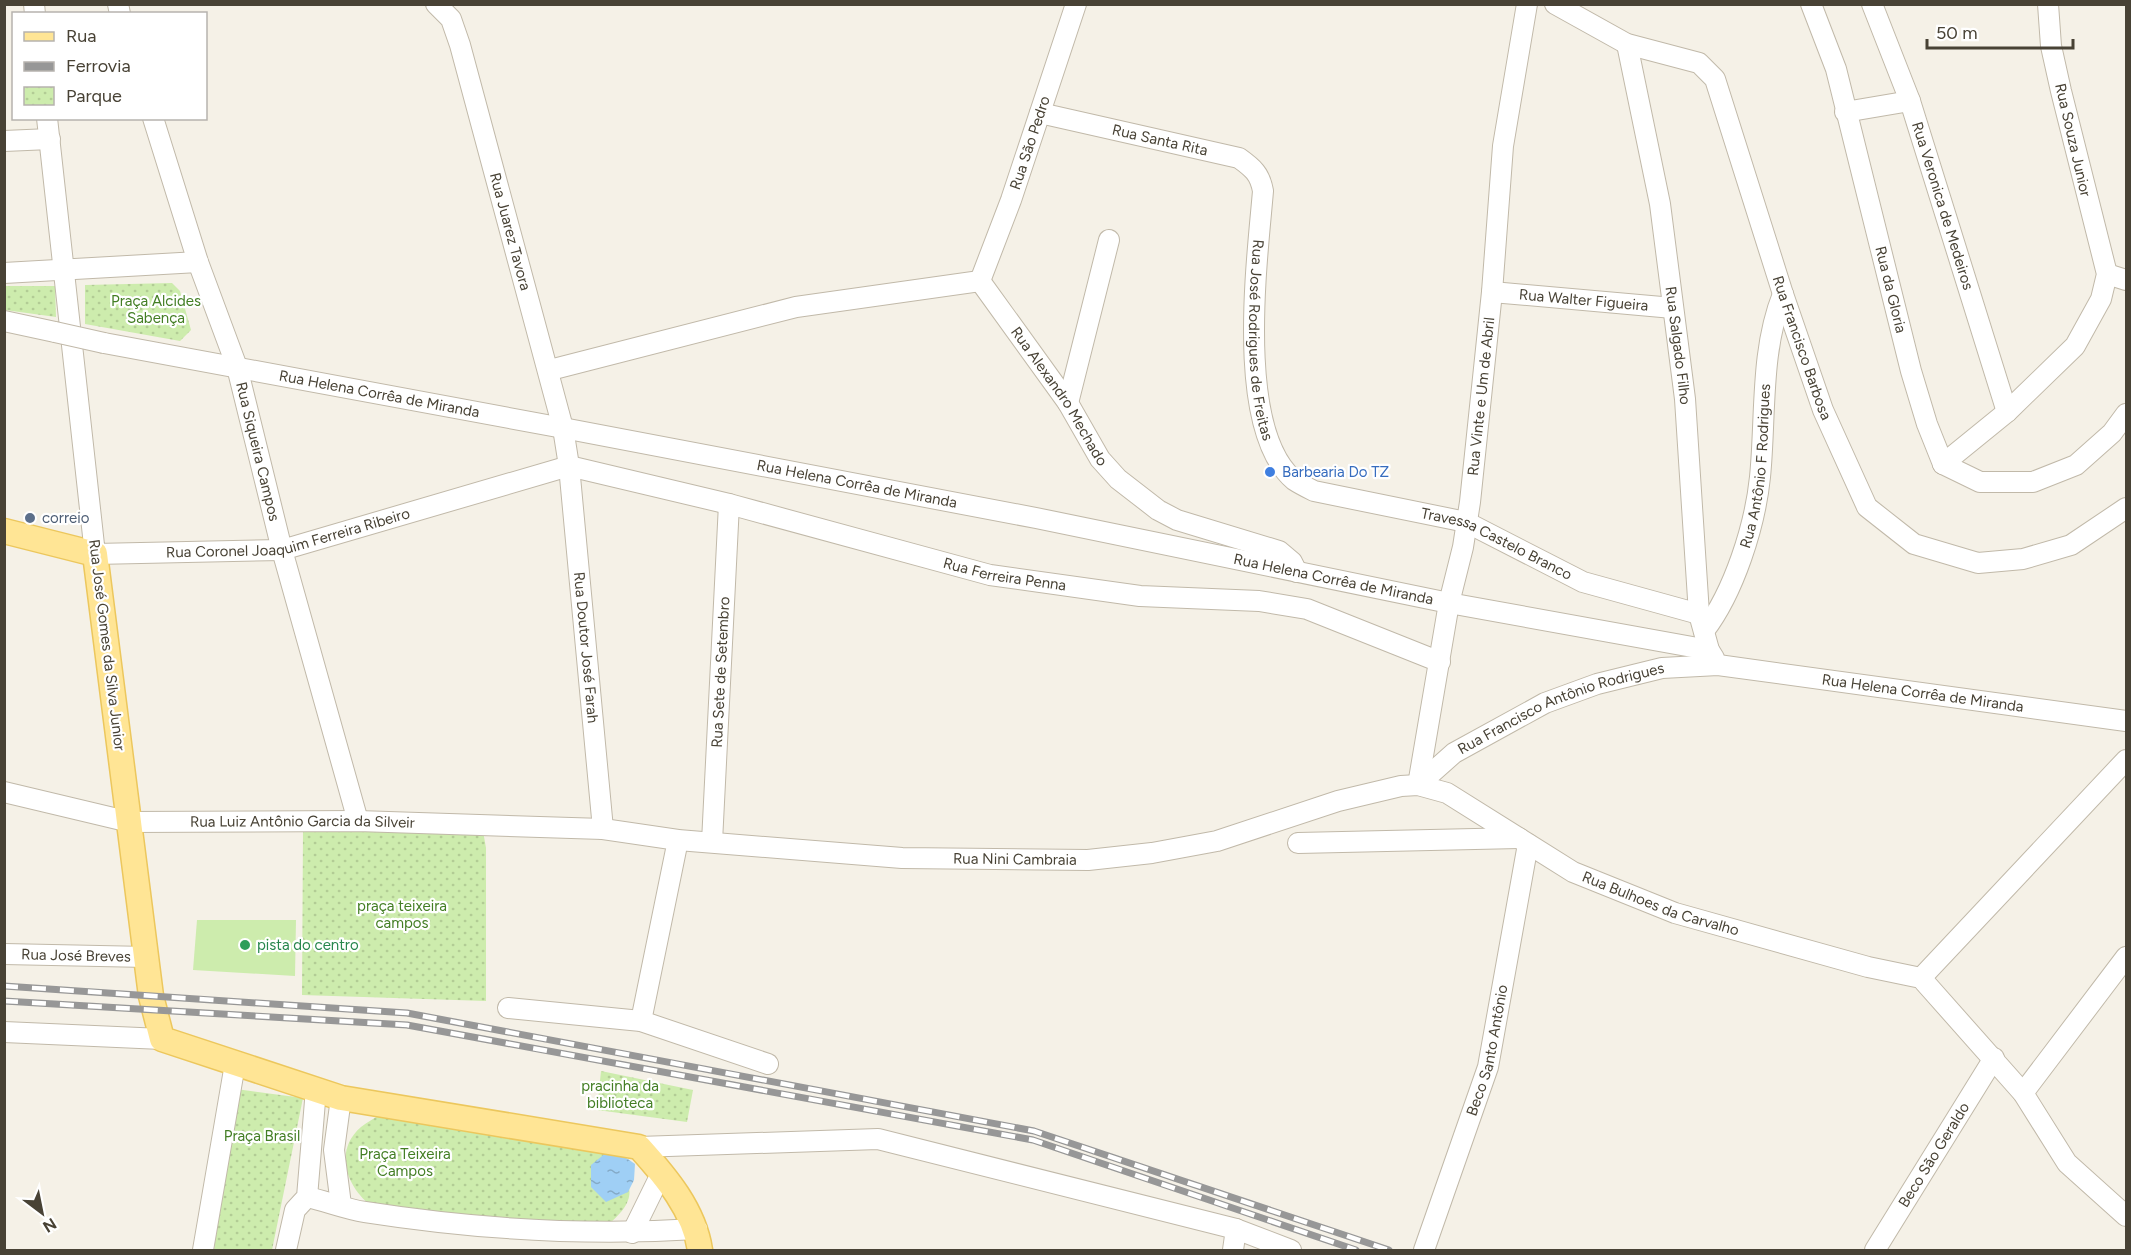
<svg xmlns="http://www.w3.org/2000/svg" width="2131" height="1255" viewBox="0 0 2131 1255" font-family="Figtree,sans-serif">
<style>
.park{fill:url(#park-dots)}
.pitch{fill:#cdecad}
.water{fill:url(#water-ripples)}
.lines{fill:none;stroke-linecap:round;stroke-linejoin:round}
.minor-casing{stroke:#c1b9a9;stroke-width:22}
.major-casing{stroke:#ecc75d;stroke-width:27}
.minor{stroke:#fff;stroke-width:20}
.major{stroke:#ffe595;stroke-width:24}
.rail-casing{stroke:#979797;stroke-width:7}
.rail{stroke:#fff;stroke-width:4.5;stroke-dasharray:14;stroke-linecap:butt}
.minor-bridge-casing{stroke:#c1b9a9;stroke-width:22;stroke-linecap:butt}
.minor-bridge{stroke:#fff;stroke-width:20}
.shop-dot{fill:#3f7fe0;stroke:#fff;stroke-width:2}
.service-dot{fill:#5c6f8a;stroke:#fff;stroke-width:2}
.leisure-dot{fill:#2e9e5b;stroke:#fff;stroke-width:2}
.labels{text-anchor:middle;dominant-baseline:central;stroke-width:4.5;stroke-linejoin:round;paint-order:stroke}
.street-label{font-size:15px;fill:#484235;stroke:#fff}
.park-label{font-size:15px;fill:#437e24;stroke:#fff}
.shop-label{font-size:15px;fill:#366cbe;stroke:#fff;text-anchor:start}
.service-label{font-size:15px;fill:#4e5e75;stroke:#fff;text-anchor:start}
.leisure-label{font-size:15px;fill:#27864d;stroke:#fff;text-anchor:start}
</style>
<defs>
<pattern id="park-dots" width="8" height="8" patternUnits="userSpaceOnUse" patternTransform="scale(1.5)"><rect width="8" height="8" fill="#cdecad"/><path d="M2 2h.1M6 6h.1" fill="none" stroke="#b2cc95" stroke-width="1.8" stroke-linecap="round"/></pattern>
<pattern id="water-ripples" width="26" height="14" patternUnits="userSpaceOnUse" patternTransform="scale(1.5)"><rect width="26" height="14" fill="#9fcff5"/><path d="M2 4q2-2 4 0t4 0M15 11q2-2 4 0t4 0" fill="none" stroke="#84aac7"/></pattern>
</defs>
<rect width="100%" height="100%" fill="#f5f1e7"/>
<!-- park -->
<path class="park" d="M 172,283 L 180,291 L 191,330 L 180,341 L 85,324 L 85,285 Z
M 5,286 L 55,286 L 56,317 L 5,310 Z
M 303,829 L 483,831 L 486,848 L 486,1001 L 302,995 Z
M 601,1071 L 693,1090 L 687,1122 L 597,1110 Z
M 236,1089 L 303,1098 L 272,1250 L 214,1250 Z
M 381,1114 L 609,1150 C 635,1188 640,1199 602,1230 L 374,1208 C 348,1190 332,1152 361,1127 C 367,1122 375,1118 381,1114 Z"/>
<!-- pitch -->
<path class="pitch" d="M 197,920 L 296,920 L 295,976 L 193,970 Z"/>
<!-- water -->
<path class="water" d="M 607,1152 L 622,1155 L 635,1164 L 634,1180 L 628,1192 L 606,1202 L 591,1187 L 591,1165 Z"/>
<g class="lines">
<defs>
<g id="minor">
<path d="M 34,4 L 35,14"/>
<path d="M 118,4 L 120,14"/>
<path id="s1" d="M 436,4 L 451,19 L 460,45 L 563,428 L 569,466 L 603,829"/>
<path id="s2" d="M 1555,4 L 1627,44 L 1699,63 L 1715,79 L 1783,294 L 1823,410 L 1867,507 L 1914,544 L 1978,563 L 2023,559 L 2071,545 L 2126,508"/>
<path id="s3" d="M 1811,4 L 1836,69 L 1911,371 L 1927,424 L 1943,464"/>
<path id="s4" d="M 1872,4 L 1910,101 L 2007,412"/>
<path id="s5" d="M 1627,44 L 1660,204 L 1685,399 L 1699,614 L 1709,650 L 1714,658"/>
<path d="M 1845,112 L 1910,101"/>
<path id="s6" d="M 1040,113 L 1239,158 C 1253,168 1260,174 1263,191 C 1257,262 1235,429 1294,480 C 1300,484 1308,488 1314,491 L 1466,522 L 1583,582 L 1699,614"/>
<path id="s7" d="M 47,118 L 95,554 L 282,550 L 569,466 L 729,504 L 990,575 L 1140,596 L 1259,601 L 1307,609 L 1440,662"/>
<path id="s8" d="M 153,118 L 198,262 L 237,367 L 282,550 L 358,821"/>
<path d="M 4,141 L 50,139"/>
<path d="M 4,273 L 198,262"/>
<path d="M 2107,274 L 2126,280"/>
<path id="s9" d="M 980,281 L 1068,403 L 1100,459 L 1118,479 L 1158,510 L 1177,520 L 1279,551 L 1292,562 L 1297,572"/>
<path id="s10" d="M 980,281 L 1011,200 L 1076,4"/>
<path id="s11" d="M 1492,292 L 1673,308"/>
<path d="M 4,321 L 55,332"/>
<path id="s12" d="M 104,343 L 563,428 L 1036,518 L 1449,603 L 1709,650"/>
<path d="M 550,370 L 796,307 L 980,281"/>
<path d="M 1068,403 L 1109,240"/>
<path d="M 1943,464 L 2007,412 L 2075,346 L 2101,299 L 2107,274 L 2061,91 L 2051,46 L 2048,4"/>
<path d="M 1943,464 L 1980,482 L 2033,482 L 2076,465 L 2112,433 L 2126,414"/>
<path id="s13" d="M 1704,631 C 1734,592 1755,526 1760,477 C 1766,417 1760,351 1783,294"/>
<path id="s14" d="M 1418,785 L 1449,603 L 1463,547 L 1470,502 L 1492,292 L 1503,146 L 1527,4"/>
<path id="s15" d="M 1418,785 L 1454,753 L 1545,703 L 1597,684 L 1662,668 L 1718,665 L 2126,721"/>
<path id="s16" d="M 4,792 L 130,822 L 358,821 L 603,829 L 678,840 L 902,858 L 1088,860 L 1152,853 L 1217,841 L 1338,801 L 1401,786 L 1418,785 L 1447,793 L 1573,872 L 1675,913 L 1868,967 L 1921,978 L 2023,1093 L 2067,1163 L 2126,1216"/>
<path id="s17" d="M 712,842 L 729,504"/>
<path d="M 1298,843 L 1519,838"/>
<path id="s18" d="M 4,954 L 147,957"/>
<path d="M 1921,978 L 2126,760"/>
<path d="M 508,1008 L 641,1021 L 768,1064"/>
<path d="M 641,1021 L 678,840"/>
<path d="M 4,1032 L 162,1039"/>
<path d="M 2023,1093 L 2126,957"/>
<path d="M 639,1147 L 878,1139 L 1236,1229 L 1291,1250"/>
<path d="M 307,1197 C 326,1201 345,1209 365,1212 C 474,1229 587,1236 697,1229"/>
<path d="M 341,1205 L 334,1150 L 341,1098"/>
<path d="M 632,1233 L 662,1172"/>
<path d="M 203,1250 L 235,1064"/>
<path d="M 286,1250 L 295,1210 L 307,1197 L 316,1089"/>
<path d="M 1233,1250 L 1236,1229"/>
<path id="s19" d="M 1424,1250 L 1488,1067 L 1528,844"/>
<path id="s20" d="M 1875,1250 L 1994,1058"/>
</g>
<path id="major" d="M 4,531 L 95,554 L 151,996 L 162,1039 L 341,1098 L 639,1147 C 666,1177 694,1210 700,1250"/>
</defs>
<!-- minor casing -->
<use href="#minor" class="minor-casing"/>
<!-- major casing -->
<use href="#major" class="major-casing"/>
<!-- minor -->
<use href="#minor" class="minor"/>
<!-- major -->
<use href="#major" class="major"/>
<defs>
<path id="rail" d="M 4,986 L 407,1013 L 1034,1131 L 1389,1250
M 4,1001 L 407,1025 L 1033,1140 L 1356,1250"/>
</defs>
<!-- rail casing -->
<use href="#rail" class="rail-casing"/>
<!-- rail -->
<use href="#rail" class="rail"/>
<defs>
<path id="minor-bridge" d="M 55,332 L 104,343"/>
</defs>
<!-- minor-bridge casing -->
<use href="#minor-bridge" class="minor-bridge-casing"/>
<!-- minor-bridge -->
<use href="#minor-bridge" class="minor-bridge"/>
</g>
<!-- markers -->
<circle class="shop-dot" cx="1270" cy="472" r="6"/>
<circle class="service-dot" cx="30" cy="518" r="6"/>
<circle class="leisure-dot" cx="245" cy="945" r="6"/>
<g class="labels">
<!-- street labels -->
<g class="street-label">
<text transform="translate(2073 140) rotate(77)">Rua Souza Junior</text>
<text stroke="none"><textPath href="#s6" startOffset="123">Rua Santa Rita</textPath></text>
<text stroke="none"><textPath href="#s10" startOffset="147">Rua São Pedro</textPath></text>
<text stroke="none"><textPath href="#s4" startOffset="214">Rua Veronica de Medeiros</textPath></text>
<text stroke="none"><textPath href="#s1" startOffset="242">Rua Juarez Tavora</textPath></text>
<text stroke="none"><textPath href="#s3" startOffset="297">Rua da Gloria</textPath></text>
<text stroke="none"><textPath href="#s11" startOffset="92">Rua Walter Figueira</textPath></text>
<text stroke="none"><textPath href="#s6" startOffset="396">Rua José Rodrigues de Freitas</textPath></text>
<text stroke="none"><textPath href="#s5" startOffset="306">Rua Salgado Filho</textPath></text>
<text stroke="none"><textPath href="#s2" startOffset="462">Rua Francisco Barbosa</textPath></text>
<text stroke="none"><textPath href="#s12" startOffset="280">Rua Helena Corrêa de Miranda</textPath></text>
<text stroke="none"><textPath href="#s9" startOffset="140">Rua Alexandro Mechado</textPath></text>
<text stroke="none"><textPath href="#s14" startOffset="394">Rua Vinte e Um de Abril</textPath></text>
<text stroke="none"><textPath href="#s8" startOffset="350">Rua Siqueira Campos</textPath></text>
<text stroke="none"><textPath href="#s13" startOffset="176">Rua Antônio F Rodrigues</textPath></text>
<text stroke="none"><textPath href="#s12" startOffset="766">Rua Helena Corrêa de Miranda</textPath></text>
<text stroke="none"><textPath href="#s7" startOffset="634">Rua Coronel Joaquim Ferreira Ribeiro</textPath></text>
<text stroke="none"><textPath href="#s6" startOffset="759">Travessa Castelo Branco</textPath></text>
<text stroke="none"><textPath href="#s7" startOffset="1374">Rua Ferreira Penna</textPath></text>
<text stroke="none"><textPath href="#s12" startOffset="1252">Rua Helena Corrêa de Miranda</textPath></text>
<text transform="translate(107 645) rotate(83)">Rua José Gomes da Silva Junior</text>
<text stroke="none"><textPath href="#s1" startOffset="666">Rua Doutor José Farah</textPath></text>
<text stroke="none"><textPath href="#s17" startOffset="170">Rua Sete de Setembro</textPath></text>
<text stroke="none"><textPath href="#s15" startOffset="537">Rua Helena Corrêa de Miranda</textPath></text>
<text stroke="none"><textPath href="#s15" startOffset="165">Rua Francisco Antônio Rodrigues</textPath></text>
<text stroke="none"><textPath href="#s16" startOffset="302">Rua Luiz Antônio Garcia da Silveir</textPath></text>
<text stroke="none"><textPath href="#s16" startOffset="1016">Rua Nini Cambraia</textPath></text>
<text stroke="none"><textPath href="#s16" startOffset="1701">Rua Bulhoes da Carvalho</textPath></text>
<text stroke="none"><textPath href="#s18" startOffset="72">Rua José Breves</textPath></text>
<text stroke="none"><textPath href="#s19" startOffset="210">Beco Santo Antônio</textPath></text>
<text stroke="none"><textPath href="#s20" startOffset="112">Beco São Geraldo</textPath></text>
</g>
<!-- park labels -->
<g class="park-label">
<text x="156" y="301">Praça Alcides<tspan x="156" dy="17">Sabença</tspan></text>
<text x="402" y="906">praça teixeira<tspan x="402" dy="17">campos</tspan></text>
<text x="620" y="1086">pracinha da<tspan x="620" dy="17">biblioteca</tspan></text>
<text x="262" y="1136">Praça Brasil</text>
<text x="405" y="1154">Praça Teixeira<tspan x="405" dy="17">Campos</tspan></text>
</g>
<!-- shop labels -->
<g class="shop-label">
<text x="1282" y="472">Barbearia Do TZ</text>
</g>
<!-- service labels -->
<g class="service-label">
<text x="42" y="518">correio</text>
</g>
<!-- leisure labels -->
<g class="leisure-label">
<text x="257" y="945">pista do centro</text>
</g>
</g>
<!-- border -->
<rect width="2131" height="1255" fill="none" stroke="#484235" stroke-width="12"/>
<!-- legend -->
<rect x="12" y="12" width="195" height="108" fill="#ffffff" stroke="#b6b3ae" stroke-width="1.5"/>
<rect x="24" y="32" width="30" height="9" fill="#ffe595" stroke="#b6b3ae" stroke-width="1.5"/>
<text x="66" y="42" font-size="18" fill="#484235">Rua</text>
<rect x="24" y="62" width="30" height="9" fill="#979797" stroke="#b6b3ae" stroke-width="1.5"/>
<text x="66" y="72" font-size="18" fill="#484235">Ferrovia</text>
<rect x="24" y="87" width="30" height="18" fill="url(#park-dots)" stroke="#b6b3ae" stroke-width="1.5"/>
<text x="66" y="102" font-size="18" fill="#484235">Parque</text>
<!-- north arrow -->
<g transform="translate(42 1213) rotate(148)" stroke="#ffffff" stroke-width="4.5" paint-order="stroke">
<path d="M0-4.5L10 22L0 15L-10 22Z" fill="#484235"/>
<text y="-9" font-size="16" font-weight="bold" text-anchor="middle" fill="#484235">N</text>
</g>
<!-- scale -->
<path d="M1927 39v9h146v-9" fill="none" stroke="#484235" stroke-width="3"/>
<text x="1936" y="39" font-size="18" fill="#484235" stroke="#ffffff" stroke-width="4.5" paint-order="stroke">50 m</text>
</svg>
